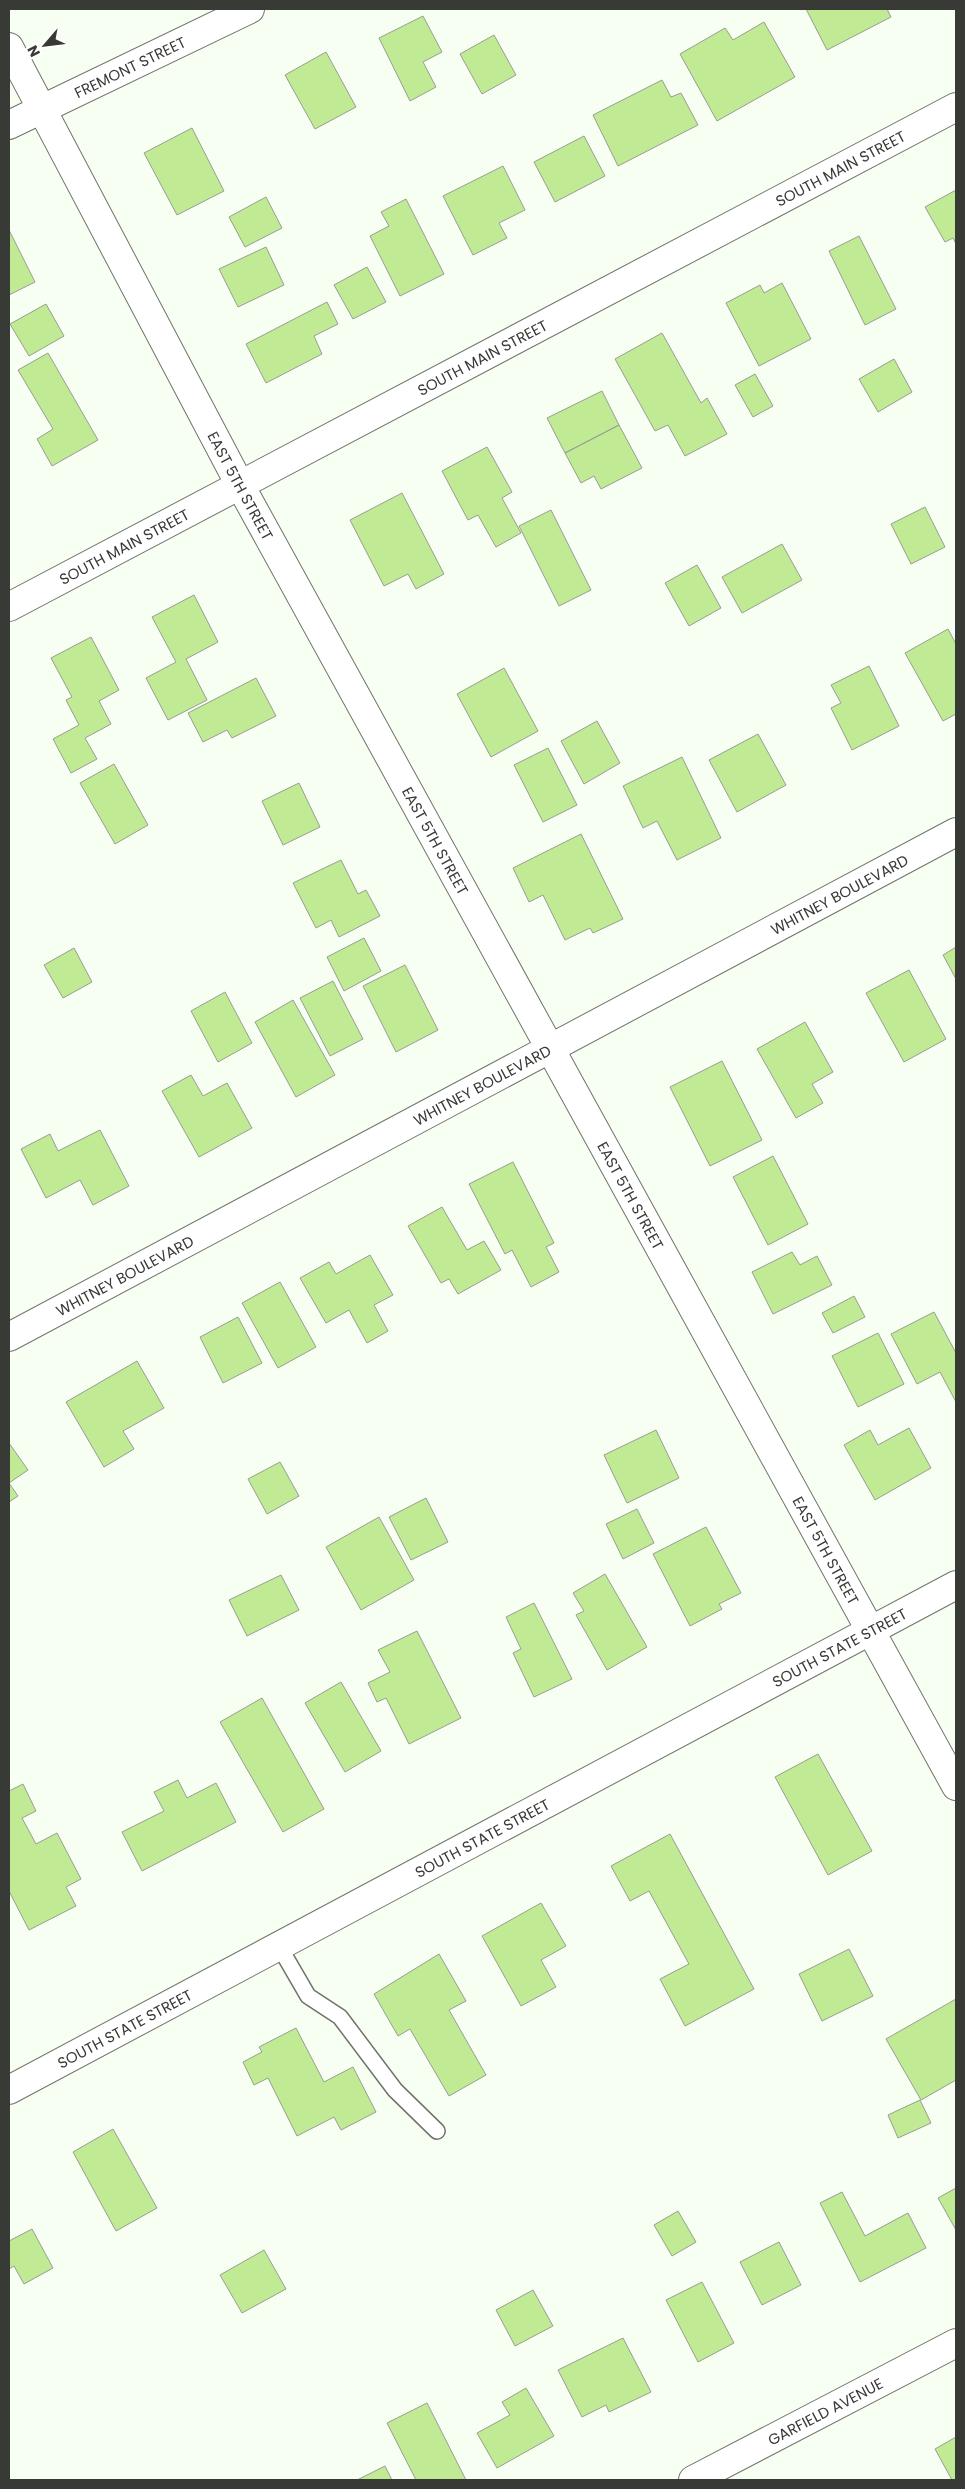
<svg xmlns="http://www.w3.org/2000/svg" width="965" height="2489" viewBox="0 0 965 2489" font-family="Poppins,sans-serif">
<style>
.building{fill:#c0ea94;stroke:#989e93}
.lines{fill:none;stroke-linecap:round;stroke-linejoin:round}
.lane-casing{stroke:#6f746a;stroke-width:18}
.street-casing{stroke:#6f746a;stroke-width:30}
.secondary-casing{stroke:#6f746a;stroke-width:30}
.lane{stroke:#fff;stroke-width:15}
.street{stroke:#fff;stroke-width:28}
.secondary{stroke:#fff;stroke-width:28}
.labels{text-anchor:middle;dominant-baseline:central;stroke-width:4;stroke-linejoin:round;paint-order:stroke}
.street-label{font-size:15px;fill:#383a36;stroke:#fff}
</style>
<rect width="100%" height="100%" fill="#f7fef2"/>
<!-- building -->
<path class="building" d="M 806,9 L 887,9 L 891,17 L 827,50 Z
M 423,16 L 442,52 L 423,62 L 436,87 L 410,101 L 379,38 Z
M 764,22 L 795,77 L 717,121 L 680,54 L 725,28 L 733,40 Z
M 494,35 L 516,75 L 482,94 L 460,54 Z
M 326,52 L 356,107 L 315,129 L 285,75 Z
M 662,80 L 671,97 L 681,93 L 698,125 L 618,166 L 593,115 Z
M 192,128 L 224,191 L 177,215 L 144,153 Z
M 584,136 L 605,176 L 555,202 L 534,162 Z
M 503,166 L 525,210 L 499,223 L 507,238 L 473,255 L 443,196 Z
M 956,190 L 956,244 L 953,238 L 945,242 L 925,207 Z
M 266,197 L 282,228 L 245,247 L 229,217 Z
M 406,199 L 444,274 L 400,296 L 370,236 L 389,226 L 381,212 Z
M 9,230 L 35,282 L 9,295 Z
M 859,236 L 896,309 L 865,325 L 829,251 Z
M 266,247 L 284,285 L 238,307 L 219,269 Z
M 367,267 L 386,302 L 353,319 L 334,285 Z
M 782,283 L 811,339 L 759,366 L 726,303 L 760,285 L 764,293 Z
M 327,302 L 338,324 L 314,336 L 322,354 L 266,383 L 246,344 Z
M 46,304 L 64,336 L 29,356 L 10,324 Z
M 662,333 L 701,403 L 707,398 L 727,434 L 685,456 L 668,425 L 655,431 L 615,359 Z
M 48,353 L 98,440 L 52,466 L 37,439 L 53,429 L 18,370 Z
M 894,359 L 912,392 L 878,412 L 859,379 Z
M 755,374 L 773,406 L 753,417 L 735,385 Z
M 602,391 L 619,425 L 565,453 L 547,418 Z
M 619,425 L 642,468 L 601,489 L 594,476 L 581,483 L 565,453 Z
M 487,447 L 512,492 L 502,498 L 521,533 L 496,547 L 478,515 L 468,520 L 442,471 Z
M 402,493 L 444,574 L 416,589 L 408,574 L 384,586 L 350,520 Z
M 925,507 L 945,547 L 911,564 L 891,524 Z
M 551,510 L 591,590 L 559,606 L 519,526 Z
M 782,544 L 802,580 L 742,613 L 722,577 Z
M 697,565 L 721,608 L 689,626 L 665,583 Z
M 194,595 L 218,642 L 186,659 L 207,700 L 168,720 L 146,678 L 176,662 L 152,617 Z
M 948,629 L 956,644 L 956,714 L 943,721 L 905,653 Z
M 91,637 L 119,690 L 99,701 L 111,724 L 85,738 L 97,759 L 71,773 L 53,739 L 79,725 L 66,700 L 72,697 L 51,658 Z
M 869,666 L 899,726 L 852,750 L 831,708 L 841,703 L 831,685 Z
M 504,668 L 538,731 L 491,757 L 457,694 Z
M 256,678 L 276,716 L 232,738 L 227,730 L 203,742 L 188,713 Z
M 597,721 L 620,763 L 584,784 L 561,741 Z
M 758,734 L 786,785 L 737,812 L 709,760 Z
M 548,748 L 577,805 L 543,822 L 514,765 Z
M 682,757 L 721,838 L 677,860 L 657,821 L 643,828 L 623,786 Z
M 114,764 L 148,825 L 115,844 L 80,783 Z
M 299,783 L 320,827 L 283,845 L 262,801 Z
M 581,834 L 623,919 L 593,933 L 590,928 L 565,940 L 543,895 L 529,902 L 513,868 Z
M 341,860 L 358,894 L 366,890 L 380,916 L 339,937 L 331,920 L 316,928 L 293,883 Z
M 364,938 L 381,971 L 344,991 L 327,957 Z
M 956,947 L 956,979 L 943,955 Z
M 74,948 L 92,982 L 63,998 L 44,965 Z
M 405,965 L 438,1030 L 396,1052 L 363,986 Z
M 909,970 L 946,1039 L 904,1062 L 866,993 Z
M 333,981 L 363,1039 L 330,1056 L 300,998 Z
M 225,992 L 252,1043 L 218,1062 L 191,1011 Z
M 293,1000 L 335,1075 L 296,1097 L 255,1022 Z
M 805,1022 L 833,1072 L 812,1084 L 823,1103 L 796,1118 L 757,1049 Z
M 722,1061 L 762,1140 L 710,1166 L 670,1087 Z
M 191,1075 L 203,1096 L 227,1083 L 252,1128 L 199,1157 L 162,1091 Z
M 100,1130 L 129,1186 L 93,1205 L 80,1180 L 46,1198 L 21,1149 L 50,1134 L 58,1151 Z
M 773,1156 L 808,1224 L 768,1245 L 733,1177 Z
M 513,1162 L 554,1243 L 546,1247 L 559,1272 L 531,1287 L 512,1250 L 505,1254 L 469,1184 Z
M 442,1207 L 467,1250 L 484,1241 L 501,1270 L 458,1294 L 449,1279 L 441,1283 L 408,1226 Z
M 792,1252 L 800,1265 L 817,1256 L 832,1285 L 773,1314 L 752,1272 Z
M 370,1255 L 393,1295 L 374,1305 L 388,1331 L 367,1343 L 349,1310 L 326,1323 L 300,1278 L 329,1262 L 336,1274 Z
M 280,1282 L 316,1347 L 278,1368 L 242,1303 Z
M 854,1296 L 865,1317 L 833,1333 L 822,1313 Z
M 934,1312 L 956,1353 L 956,1402 L 940,1372 L 917,1384 L 891,1334 Z
M 238,1317 L 262,1363 L 223,1383 L 200,1337 Z
M 878,1333 L 904,1384 L 858,1407 L 832,1356 Z
M 137,1361 L 164,1408 L 123,1431 L 134,1449 L 104,1467 L 66,1402 Z
M 909,1428 L 931,1468 L 875,1500 L 844,1445 L 870,1430 L 878,1445 Z
M 656,1430 L 679,1478 L 627,1503 L 604,1455 Z
M 9,1443 L 28,1470 L 9,1483 L 18,1496 L 9,1502 Z
M 280,1462 L 299,1496 L 267,1514 L 248,1479 Z
M 426,1498 L 448,1542 L 411,1560 L 389,1517 Z
M 637,1509 L 654,1543 L 623,1559 L 606,1524 Z
M 379,1517 L 414,1580 L 361,1610 L 326,1547 Z
M 706,1527 L 741,1593 L 719,1604 L 722,1609 L 690,1626 L 653,1554 Z
M 605,1574 L 647,1647 L 607,1670 L 576,1615 L 584,1611 L 573,1593 Z
M 281,1575 L 299,1610 L 247,1636 L 229,1600 Z
M 534,1603 L 572,1679 L 534,1697 L 513,1653 L 521,1649 L 506,1617 Z
M 417,1631 L 461,1718 L 409,1744 L 386,1698 L 377,1702 L 368,1683 L 390,1672 L 378,1650 Z
M 341,1682 L 381,1751 L 345,1772 L 305,1703 Z
M 262,1698 L 324,1809 L 283,1832 L 220,1722 Z
M 818,1754 L 872,1851 L 828,1875 L 775,1777 Z
M 178,1780 L 187,1798 L 216,1783 L 236,1822 L 142,1871 L 122,1832 L 164,1811 L 154,1792 Z
M 23,1784 L 36,1811 L 22,1818 L 36,1844 L 57,1833 L 81,1879 L 66,1887 L 76,1906 L 29,1930 L 9,1891 L 9,1791 Z
M 670,1834 L 754,1989 L 685,2026 L 660,1979 L 689,1964 L 649,1891 L 630,1901 L 611,1866 Z
M 541,1903 L 566,1946 L 541,1960 L 556,1987 L 521,2006 L 482,1936 Z
M 849,1949 L 873,1996 L 822,2021 L 799,1974 Z
M 439,1954 L 466,2001 L 449,2010 L 486,2075 L 449,2096 L 410,2029 L 398,2036 L 374,1994 Z
M 956,1999 L 956,2080 L 921,2100 L 886,2039 Z
M 296,2028 L 324,2082 L 353,2067 L 376,2112 L 341,2130 L 334,2117 L 297,2136 L 268,2078 L 254,2085 L 243,2062 L 262,2052 L 259,2047 Z
M 920,2100 L 931,2123 L 898,2138 L 888,2115 Z
M 113,2129 L 157,2208 L 116,2231 L 73,2152 Z
M 956,2188 L 956,2230 L 938,2198 Z
M 842,2192 L 865,2236 L 908,2213 L 926,2248 L 860,2282 L 820,2203 Z
M 678,2211 L 696,2242 L 672,2256 L 654,2225 Z
M 32,2229 L 53,2268 L 24,2284 L 14,2266 L 9,2269 L 9,2241 Z
M 779,2242 L 801,2285 L 762,2305 L 740,2262 Z
M 264,2250 L 286,2289 L 242,2313 L 220,2275 Z
M 702,2282 L 734,2343 L 698,2362 L 666,2300 Z
M 533,2290 L 553,2326 L 515,2346 L 496,2310 Z
M 623,2338 L 651,2392 L 609,2412 L 606,2405 L 582,2417 L 558,2370 Z
M 526,2388 L 554,2436 L 497,2468 L 477,2433 L 510,2415 L 502,2402 Z
M 427,2403 L 466,2480 L 416,2480 L 387,2423 Z
M 956,2437 L 956,2480 L 952,2480 L 935,2449 Z
M 385,2466 L 392,2480 L 357,2480 Z"/>
<g class="lines">
<defs>
<path id="lane" d="M 279,1946 L 308,1996 L 340,2017 L 395,2090 L 437,2131"/>
<g id="street">
<path id="s1" d="M 9,47 L 240,485 L 956,1786"/>
<path id="s2" d="M 9,125 L 250,9"/>
<path id="s3" d="M 9,607 L 956,107"/>
<path id="s4" d="M 9,1337 L 956,832"/>
<path id="s5" d="M 693,2480 L 956,2343"/>
</g>
<g id="secondary">
<path id="s6" d="M 9,2090 L 956,1585"/>
</g>
</defs>
<!-- lane casing -->
<use href="#lane" class="lane-casing"/>
<!-- street casing -->
<use href="#street" class="street-casing"/>
<!-- secondary casing -->
<use href="#secondary" class="secondary-casing"/>
<!-- lane -->
<use href="#lane" class="lane"/>
<!-- street -->
<use href="#street" class="street"/>
<!-- secondary -->
<use href="#secondary" class="secondary"/>
</g>
<g class="labels">
<!-- street labels -->
<g class="street-label">
<text stroke="none"><textPath href="#s2" startOffset="134">FREMONT STREET</textPath></text>
<text stroke="none"><textPath href="#s3" startOffset="940">SOUTH MAIN STREET</textPath></text>
<text stroke="none"><textPath href="#s3" startOffset="535">SOUTH MAIN STREET</textPath></text>
<text stroke="none"><textPath href="#s1" startOffset="496">EAST 5TH STREET</textPath></text>
<text stroke="none"><textPath href="#s3" startOffset="130">SOUTH MAIN STREET</textPath></text>
<text stroke="none"><textPath href="#s1" startOffset="901">EAST 5TH STREET</textPath></text>
<text stroke="none"><textPath href="#s4" startOffset="941">WHITNEY BOULEVARD</textPath></text>
<text stroke="none"><textPath href="#s4" startOffset="536">WHITNEY BOULEVARD</textPath></text>
<text stroke="none"><textPath href="#s1" startOffset="1306">EAST 5TH STREET</textPath></text>
<text stroke="none"><textPath href="#s4" startOffset="131">WHITNEY BOULEVARD</textPath></text>
<text stroke="none"><textPath href="#s1" startOffset="1711">EAST 5TH STREET</textPath></text>
<text stroke="none"><textPath href="#s6" startOffset="941">SOUTH STATE STREET</textPath></text>
<text stroke="none"><textPath href="#s6" startOffset="536">SOUTH STATE STREET</textPath></text>
<text stroke="none"><textPath href="#s6" startOffset="131">SOUTH STATE STREET</textPath></text>
<text stroke="none"><textPath href="#s5" startOffset="149">GARFIELD AVENUE</textPath></text>
</g>
</g>
<!-- border -->
<rect width="965" height="2489" fill="none" stroke="#383a36" stroke-width="20"/>
<!-- north arrow -->
<g transform="translate(45 45) rotate(242)" stroke="#ffffff" stroke-width="4" paint-order="stroke">
<path d="M0-4L9 19L0 12L-9 19Z" fill="#383a36"/>
<text y="-8" font-size="14" font-weight="bold" text-anchor="middle" fill="#383a36">N</text>
</g>
</svg>
